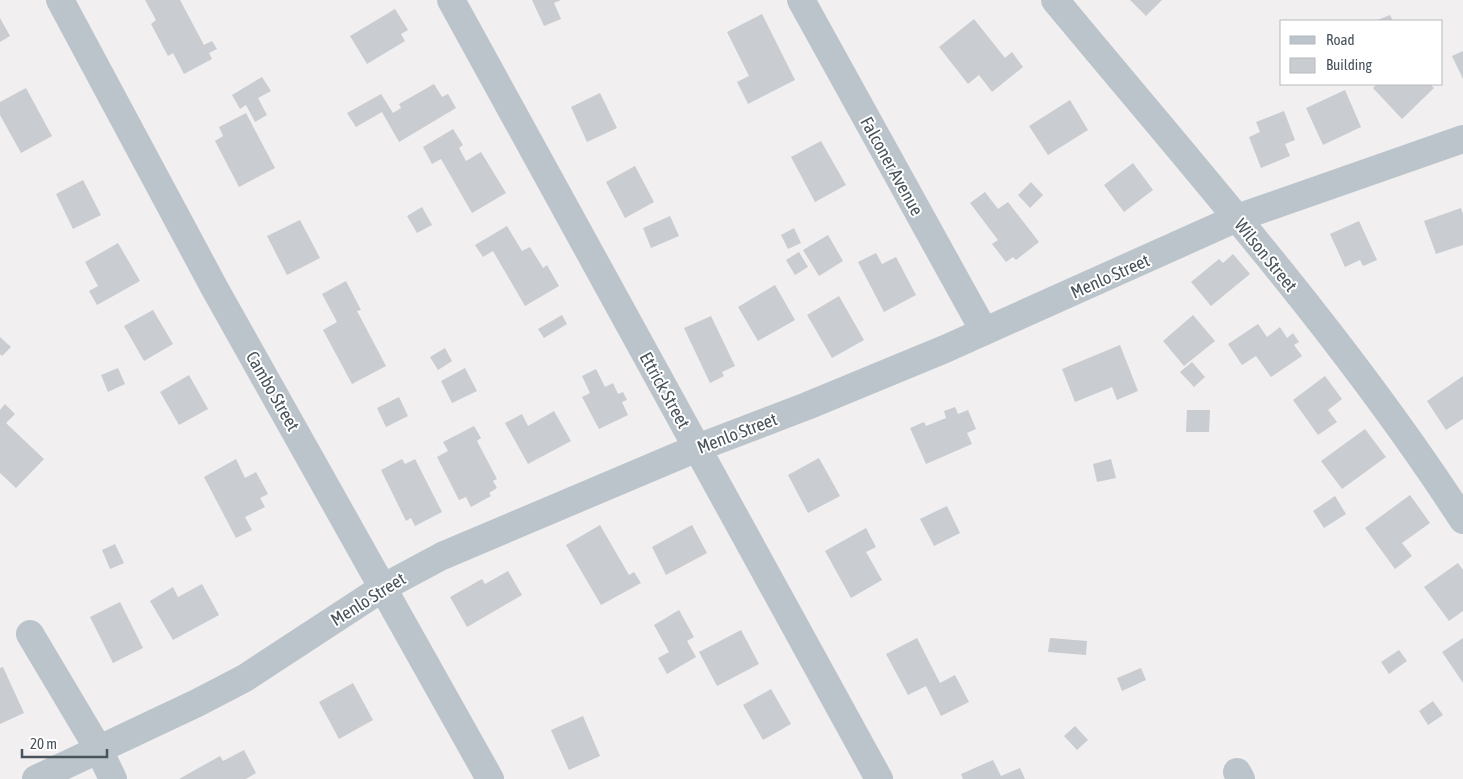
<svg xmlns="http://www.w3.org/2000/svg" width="1463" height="779" viewBox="0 0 1463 779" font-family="'Asap Condensed',sans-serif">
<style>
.building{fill:#c9ccd1}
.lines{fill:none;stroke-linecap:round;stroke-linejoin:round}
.minor{stroke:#bbc4cb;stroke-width:28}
.labels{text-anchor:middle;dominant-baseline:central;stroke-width:4;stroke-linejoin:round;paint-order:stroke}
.street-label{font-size:18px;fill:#48535b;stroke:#fff}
</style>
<rect width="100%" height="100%" fill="#f1efef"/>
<!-- building -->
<path class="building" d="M 145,0 L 180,0 L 204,45 L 212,41 L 217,49 L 209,53 L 212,59 L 184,74 L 173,53 L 168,56 L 151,24 L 156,20 Z
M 532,0 L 561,0 L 554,3 L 561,19 L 544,26 Z
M 1130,0 L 1162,0 L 1146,16 Z
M 395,9 L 408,30 L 401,34 L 405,41 L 367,64 L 350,36 Z
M 762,14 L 795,80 L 748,104 L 737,82 L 749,76 L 727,32 Z
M 1390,15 L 1393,21 L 1375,21 Z
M 0,18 L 10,36 L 0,42 Z
M 974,19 L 1005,58 L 1012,52 L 1023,67 L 992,92 L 979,75 L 968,84 L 939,47 Z
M 1463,51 L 1463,79 L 1452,56 Z
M 262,77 L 271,91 L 258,98 L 267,115 L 255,122 L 246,105 L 240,109 L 232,95 Z
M 434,84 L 442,97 L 448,94 L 456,108 L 399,142 L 382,112 L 356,127 L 347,113 L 381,94 L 393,113 L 401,108 L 399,104 Z
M 1377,84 L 1430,84 L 1434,88 L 1402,119 L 1373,88 Z
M 26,88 L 52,136 L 21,153 L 0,115 L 0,102 Z
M 1345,90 L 1361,127 L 1323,145 L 1306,108 Z
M 600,93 L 617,128 L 587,142 L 571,107 Z
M 1070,100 L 1088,130 L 1048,155 L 1029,126 Z
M 1284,111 L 1295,140 L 1285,144 L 1290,156 L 1261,168 L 1249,137 L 1260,132 L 1256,122 Z
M 246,113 L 275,168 L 239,187 L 215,141 L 223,136 L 219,127 Z
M 453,129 L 463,145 L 459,148 L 466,161 L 481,152 L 506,193 L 472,213 L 441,159 L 432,164 L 423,147 Z
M 821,141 L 846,185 L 815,202 L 791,157 Z
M 1133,163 L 1153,190 L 1124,212 L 1104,185 Z
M 635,166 L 654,202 L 625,218 L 606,182 Z
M 83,180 L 101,215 L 73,229 L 56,194 Z
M 1031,182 L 1043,195 L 1030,208 L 1018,195 Z
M 985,192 L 998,209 L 1008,202 L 1039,242 L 1016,260 L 1013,257 L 1006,262 L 992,244 L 998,240 L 970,203 Z
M 422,207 L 432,225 L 417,233 L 407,216 Z
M 1461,208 L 1463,214 L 1463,245 L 1436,254 L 1424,221 Z
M 670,216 L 679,236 L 651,248 L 643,228 Z
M 300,220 L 320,258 L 287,275 L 267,236 Z
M 1359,221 L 1377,260 L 1363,266 L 1360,260 L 1345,267 L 1330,234 Z
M 507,226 L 522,251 L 530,247 L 543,268 L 547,265 L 559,286 L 525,306 L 493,251 L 483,257 L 475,245 Z
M 794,228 L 801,243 L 788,249 L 781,235 Z
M 828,235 L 843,261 L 819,276 L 803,250 Z
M 118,243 L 140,281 L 97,305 L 89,291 L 98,286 L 85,262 Z
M 799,252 L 808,267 L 795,275 L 786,260 Z
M 876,253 L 882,264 L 896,257 L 916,295 L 884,312 L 858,262 Z
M 1233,254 L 1250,274 L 1211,306 L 1191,282 L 1219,259 L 1223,263 Z
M 346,281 L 361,310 L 357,311 L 386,366 L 352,384 L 323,330 L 337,322 L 322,294 Z
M 775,285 L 795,320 L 758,341 L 738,307 Z
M 839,296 L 864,340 L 832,358 L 807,315 Z
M 153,310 L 173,344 L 144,361 L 124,326 Z
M 562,315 L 567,324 L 544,338 L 538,329 Z
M 1193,315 L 1215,341 L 1184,366 L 1163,341 Z
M 711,316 L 735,366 L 722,372 L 724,376 L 710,383 L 684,328 Z
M 1258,324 L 1267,337 L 1280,327 L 1287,338 L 1293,333 L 1299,342 L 1294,345 L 1302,356 L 1271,377 L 1256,356 L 1242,365 L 1228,344 Z
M 0,337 L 11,347 L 2,356 L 0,354 Z
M 1120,345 L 1138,391 L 1117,400 L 1112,387 L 1075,402 L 1062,369 Z
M 445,348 L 452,361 L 438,370 L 430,357 Z
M 1192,362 L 1205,377 L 1194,387 L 1180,372 Z
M 118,368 L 125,384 L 108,392 L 101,375 Z
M 465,368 L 477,391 L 452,403 L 441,381 Z
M 596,369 L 605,387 L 613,383 L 618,394 L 623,392 L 627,400 L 622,402 L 628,415 L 599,429 L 582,397 L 590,393 L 582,376 Z
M 189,375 L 208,409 L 179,425 L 160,392 Z
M 1325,376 L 1342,399 L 1328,410 L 1337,422 L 1318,435 L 1293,400 Z
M 1463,376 L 1463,419 L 1446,430 L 1427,401 Z
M 399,397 L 408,416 L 386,427 L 377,408 Z
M 5,404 L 15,414 L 6,423 L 44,459 L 16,488 L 0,473 L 0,410 Z
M 955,407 L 958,414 L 968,410 L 976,429 L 967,433 L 972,444 L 926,464 L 910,428 L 924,422 L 926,426 L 946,418 L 944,411 Z
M 1187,410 L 1210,410 L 1209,432 L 1186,432 Z
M 554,411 L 571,441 L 528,464 L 505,423 L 522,414 L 528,426 Z
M 474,426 L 481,438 L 477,441 L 497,479 L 493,481 L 497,488 L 489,493 L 491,496 L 471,507 L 466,497 L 459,500 L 437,457 L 448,451 L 443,442 Z
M 1365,429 L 1386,457 L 1342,489 L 1321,461 Z
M 819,458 L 840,496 L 808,513 L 788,475 Z
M 236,459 L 245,478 L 256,472 L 268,494 L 260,498 L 265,507 L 245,517 L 252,530 L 236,538 L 204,477 Z
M 402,459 L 405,464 L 415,459 L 442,512 L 415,526 L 411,518 L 406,521 L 381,470 Z
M 1111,459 L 1116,478 L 1097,482 L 1093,464 Z
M 1410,495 L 1430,523 L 1402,543 L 1412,556 L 1395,569 L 1365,528 Z
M 1335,496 L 1346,514 L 1324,528 L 1313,511 Z
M 947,506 L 960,533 L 934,546 L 920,519 Z
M 600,525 L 629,575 L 634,572 L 641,583 L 601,605 L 566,545 Z
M 692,525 L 707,553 L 666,575 L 652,547 Z
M 866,528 L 876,547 L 866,552 L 882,580 L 851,598 L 825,551 Z
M 115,544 L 124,563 L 110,569 L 102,550 Z
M 1458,563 L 1463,570 L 1463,611 L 1449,621 L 1424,587 Z
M 508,571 L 522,595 L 467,627 L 450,597 L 482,579 L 485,584 Z
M 202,584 L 219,615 L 173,640 L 150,601 L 173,587 L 178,597 Z
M 120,602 L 143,648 L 113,663 L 90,617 Z
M 679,610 L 694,637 L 687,641 L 696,657 L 667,674 L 658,658 L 669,652 L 654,625 Z
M 741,630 L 759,664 L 717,686 L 699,652 Z
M 917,638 L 940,683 L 955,675 L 969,702 L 941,716 L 926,686 L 908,695 L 886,654 Z
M 1050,638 L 1087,641 L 1086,655 L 1048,652 Z
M 1463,638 L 1463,683 L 1442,652 Z
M 1399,650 L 1407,661 L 1389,674 L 1381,662 Z
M 3,667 L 24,713 L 0,724 L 0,668 Z
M 1141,668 L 1146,680 L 1122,691 L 1117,678 Z
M 353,683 L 373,720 L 339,739 L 319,702 Z
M 771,689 L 791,724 L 763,740 L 743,705 Z
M 1433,701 L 1443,715 L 1428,725 L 1419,711 Z
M 583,716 L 600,756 L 569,770 L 551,730 Z
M 1075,726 L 1088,740 L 1077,750 L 1064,736 Z
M 244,750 L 256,773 L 246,779 L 179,779 L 220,756 L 223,761 Z
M 993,760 L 1001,776 L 1020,768 L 1025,779 L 963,779 L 961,774 Z"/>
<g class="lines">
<!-- minor -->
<path class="minor" d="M 60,0 L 215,289 L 490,779
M 451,0 L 879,779
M 801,0 L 984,331
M 1055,0 C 1195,169 1343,335 1463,520
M 30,634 L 99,750 L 113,779
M 1237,772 L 1241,779
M 36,779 L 197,703 L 245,678 L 384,587 L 442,556 L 697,448 L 807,406 L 945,349 L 1237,218 L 1463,139"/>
</g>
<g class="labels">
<!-- street labels -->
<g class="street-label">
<text transform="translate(892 166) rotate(61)">Falconer Avenue</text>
<text transform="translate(1266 255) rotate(51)">Wilson Street</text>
<text transform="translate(1110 276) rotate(-24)">Menlo Street</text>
<text transform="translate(665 390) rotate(61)">Ettrick Street</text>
<text transform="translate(273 391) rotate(60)">Cambo Street</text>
<text transform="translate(737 433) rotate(-21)">Menlo Street</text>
<text transform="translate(368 599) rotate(-32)">Menlo Street</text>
</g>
</g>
<!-- legend -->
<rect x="1280" y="20" width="162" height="65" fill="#ffffff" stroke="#b6babd"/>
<rect x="1290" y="36" width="25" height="8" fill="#bbc4cb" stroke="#b6babd"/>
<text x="1326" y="45" font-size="15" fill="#48535b">Road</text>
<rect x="1290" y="58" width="25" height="15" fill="#c9ccd1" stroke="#b6babd"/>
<text x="1326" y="70" font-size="15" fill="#48535b">Building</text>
<!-- scale -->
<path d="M22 749v8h85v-8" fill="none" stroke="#48535b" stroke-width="2.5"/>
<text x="30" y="749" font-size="15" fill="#48535b" stroke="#ffffff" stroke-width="4" paint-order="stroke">20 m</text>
</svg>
